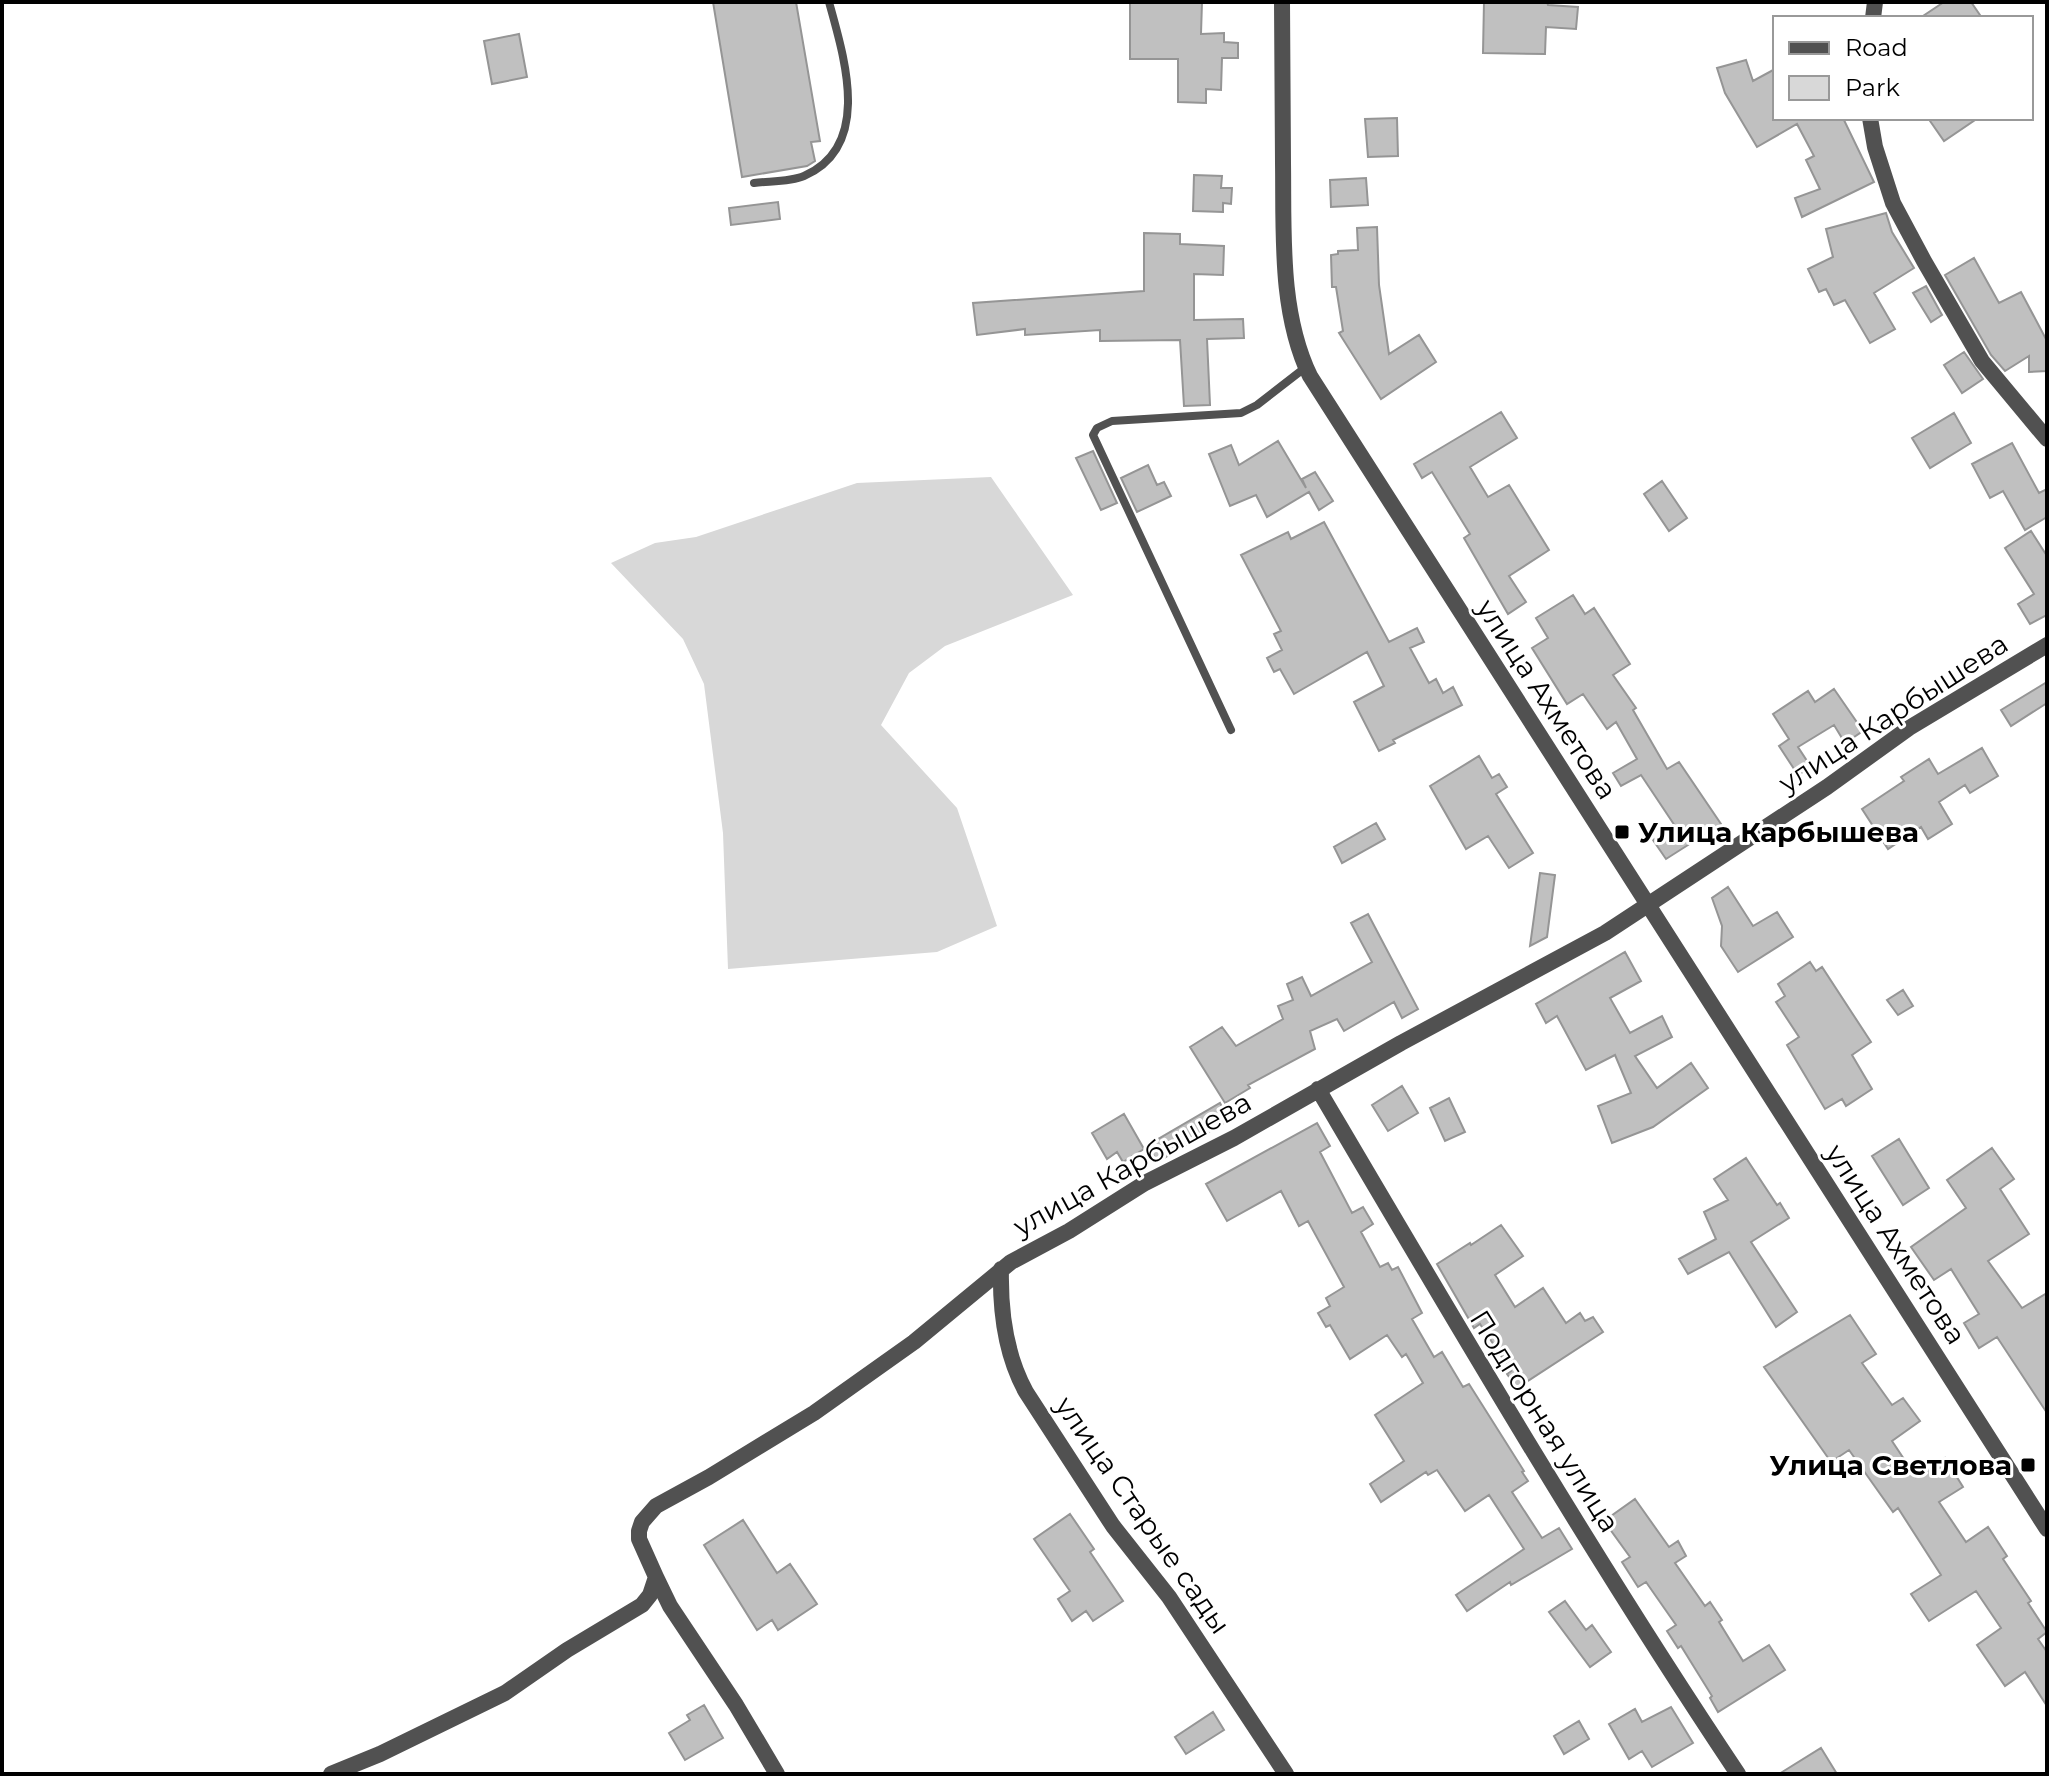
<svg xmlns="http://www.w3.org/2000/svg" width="2049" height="1776" viewBox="0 0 2049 1776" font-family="Montserrat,sans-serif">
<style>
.green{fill:#d8d8d8}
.building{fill:#c0c0c0;stroke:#959595;stroke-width:2}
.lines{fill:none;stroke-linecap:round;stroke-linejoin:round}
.lane{stroke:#515151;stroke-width:8}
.street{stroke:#515151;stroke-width:16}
.poi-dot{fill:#000;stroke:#fff;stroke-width:3}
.labels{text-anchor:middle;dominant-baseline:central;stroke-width:6;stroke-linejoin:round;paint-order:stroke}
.street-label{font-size:28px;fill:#000;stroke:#fff}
.poi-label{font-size:28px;font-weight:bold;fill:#000;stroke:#fff;text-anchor:start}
</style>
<rect width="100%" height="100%" fill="#fff"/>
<!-- green -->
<path class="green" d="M 991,477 L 1073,595 L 945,646 L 909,673 L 881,725 L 957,808 L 997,926 L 937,952 L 728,969 L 723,833 L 704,684 L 683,639 L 611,563 L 655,543 L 696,537 L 857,483 Z"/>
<!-- building -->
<path class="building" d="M 713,2 L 796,2 L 820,141 L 811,142 L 815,161 L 807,166 L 742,177 Z
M 1130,2 L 1202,2 L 1201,34 L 1224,33 L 1224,42 L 1238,43 L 1238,58 L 1222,58 L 1221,90 L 1206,89 L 1206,103 L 1178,102 L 1178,59 L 1130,59 Z
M 1484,2 L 1547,2 L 1548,5 L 1578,7 L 1576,29 L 1546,27 L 1545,54 L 1483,53 Z
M 1944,2 L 1971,2 L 1982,18 L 1920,18 Z
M 519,34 L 527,77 L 492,84 L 484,41 Z
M 1746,60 L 1753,81 L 1775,69 L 1775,118 L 1843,118 L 1874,182 L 1802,217 L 1795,198 L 1820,189 L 1806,160 L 1814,156 L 1797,124 L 1757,147 L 1725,93 L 1717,68 Z
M 1397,118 L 1398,156 L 1368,157 L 1365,119 Z
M 1928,118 L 1978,118 L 1944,141 Z
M 1194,175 L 1222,176 L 1221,188 L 1232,188 L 1231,204 L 1223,203 L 1223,212 L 1193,211 Z
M 1366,178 L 1368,205 L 1331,207 L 1330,180 Z
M 778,202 L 780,219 L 731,225 L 729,208 Z
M 1886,213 L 1892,232 L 1914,268 L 1874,293 L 1895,329 L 1870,343 L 1845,300 L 1834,305 L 1826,289 L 1819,292 L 1808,269 L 1833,257 L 1826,229 Z
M 1377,227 L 1379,285 L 1389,354 L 1419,335 L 1436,362 L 1381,399 L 1339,333 L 1343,331 L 1336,287 L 1332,287 L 1331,255 L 1338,254 L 1338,251 L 1358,250 L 1357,228 Z
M 1144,233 L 1180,234 L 1180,244 L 1224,246 L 1223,275 L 1194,274 L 1194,320 L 1243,319 L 1244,338 L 1207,339 L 1210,405 L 1184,406 L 1180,340 L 1100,341 L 1100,330 L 1025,335 L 1025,329 L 977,335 L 973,303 L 1144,291 Z
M 1974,258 L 1999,303 L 2021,292 L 2047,341 L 2047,371 L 2029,372 L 2029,356 L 2005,371 L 1991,355 L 1945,275 Z
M 1926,286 L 1942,315 L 1931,322 L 1913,293 Z
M 1964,352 L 1983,379 L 1962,393 L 1944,365 Z
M 1501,412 L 1517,438 L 1470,467 L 1488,497 L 1509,485 L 1549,550 L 1509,576 L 1526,602 L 1508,614 L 1464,538 L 1470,534 L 1432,472 L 1422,478 L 1414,464 Z
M 1954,413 L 1971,443 L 1930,468 L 1912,438 Z
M 1278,441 L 1306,488 L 1302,479 L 1315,472 L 1333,501 L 1319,510 L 1309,492 L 1267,517 L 1256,495 L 1230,506 L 1209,454 L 1231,445 L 1239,465 Z
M 2012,443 L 2039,493 L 2047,489 L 2047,517 L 2025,530 L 2003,491 L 1990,498 L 1972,464 Z
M 1093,451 L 1117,503 L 1101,510 L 1076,458 Z
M 1148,465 L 1157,485 L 1164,482 L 1171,496 L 1137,512 L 1121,478 Z
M 1662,481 L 1687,518 L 1669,531 L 1644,494 Z
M 1324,522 L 1389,642 L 1417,628 L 1424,642 L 1410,648 L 1429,683 L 1436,679 L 1443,693 L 1453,687 L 1462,705 L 1393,740 L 1395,743 L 1379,751 L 1354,702 L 1384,686 L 1367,652 L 1294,694 L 1280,669 L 1274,672 L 1267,658 L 1282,650 L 1274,634 L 1281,631 L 1241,555 L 1288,532 L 1291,539 Z
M 2031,531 L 2047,556 L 2047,615 L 2030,624 L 2018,604 L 2034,594 L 2005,548 Z
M 1573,595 L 1585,614 L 1594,608 L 1630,664 L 1613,675 L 1636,708 L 1633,710 L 1667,769 L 1679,762 L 1721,824 L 1666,859 L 1653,840 L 1675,826 L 1641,775 L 1621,786 L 1613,773 L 1637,759 L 1616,722 L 1607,729 L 1583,694 L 1567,704 L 1532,648 L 1548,638 L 1536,618 Z
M 2047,682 L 2047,703 L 2011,726 L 2001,710 Z
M 1834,689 L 1863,731 L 1845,743 L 1834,725 L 1798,747 L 1811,767 L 1798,775 L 1779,746 L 1789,739 L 1773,714 L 1808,691 L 1815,702 Z
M 1982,748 L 1998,776 L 1970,793 L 1965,785 L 1939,802 L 1952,824 L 1928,839 L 1921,827 L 1888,849 L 1862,809 L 1904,781 L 1901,777 L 1929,759 L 1938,774 Z
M 1479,756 L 1492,778 L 1499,774 L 1507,787 L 1496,794 L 1533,853 L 1509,868 L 1488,836 L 1466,849 L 1430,786 Z
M 1376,823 L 1385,839 L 1342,863 L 1334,847 Z
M 1540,873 L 1555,875 L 1547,937 L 1530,946 Z
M 1728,887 L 1753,926 L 1777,912 L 1793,937 L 1738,972 L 1721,946 L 1722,926 L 1712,898 Z
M 1368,914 L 1418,1009 L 1402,1018 L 1394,1002 L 1344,1031 L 1337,1019 L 1310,1031 L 1315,1049 L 1248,1085 L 1250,1088 L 1225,1103 L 1190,1047 L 1222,1027 L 1236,1046 L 1283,1019 L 1278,1006 L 1293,1000 L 1287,984 L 1302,977 L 1311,996 L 1372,962 L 1351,923 Z
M 1625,952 L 1641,981 L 1610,998 L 1630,1033 L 1662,1016 L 1672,1037 L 1635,1056 L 1657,1088 L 1691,1063 L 1708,1088 L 1653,1127 L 1612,1143 L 1598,1106 L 1631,1093 L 1615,1055 L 1586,1070 L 1557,1016 L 1546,1023 L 1536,1004 Z
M 1810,962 L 1816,971 L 1822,967 L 1871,1042 L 1852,1055 L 1872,1089 L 1846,1106 L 1842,1099 L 1825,1109 L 1787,1045 L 1799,1037 L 1776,1002 L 1785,996 L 1778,984 Z
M 1903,990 L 1913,1006 L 1898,1015 L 1887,1000 Z
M 1402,1086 L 1418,1113 L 1388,1131 L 1372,1105 Z
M 1449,1098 L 1465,1132 L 1445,1141 L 1430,1108 Z
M 1220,1103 L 1229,1120 L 1157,1162 L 1148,1145 Z
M 1124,1114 L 1144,1149 L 1123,1162 L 1117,1152 L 1107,1159 L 1092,1133 Z
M 1317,1123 L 1330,1146 L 1320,1152 L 1352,1213 L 1363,1207 L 1373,1224 L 1361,1232 L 1380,1267 L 1388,1263 L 1392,1270 L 1398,1267 L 1422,1313 L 1412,1319 L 1434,1357 L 1442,1352 L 1463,1387 L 1469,1384 L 1524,1471 L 1522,1472 L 1528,1481 L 1512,1492 L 1542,1538 L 1559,1528 L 1572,1549 L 1511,1585 L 1510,1582 L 1467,1611 L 1456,1595 L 1524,1549 L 1489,1495 L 1465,1511 L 1437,1470 L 1428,1475 L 1426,1472 L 1381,1502 L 1370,1484 L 1404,1461 L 1375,1415 L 1423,1383 L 1406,1354 L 1402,1357 L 1387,1335 L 1350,1359 L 1330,1325 L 1326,1327 L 1318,1313 L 1330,1306 L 1326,1298 L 1344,1287 L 1308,1221 L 1299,1226 L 1281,1191 L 1227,1221 L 1206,1184 Z
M 1899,1139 L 1929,1188 L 1903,1205 L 1872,1156 Z
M 1992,1148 L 2014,1179 L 2000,1189 L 2029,1234 L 1988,1261 L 2022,1308 L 2047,1293 L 2047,1413 L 1997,1337 L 1979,1348 L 1964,1323 L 1979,1314 L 1951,1269 L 1934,1280 L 1911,1247 L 1966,1208 L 1947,1180 Z
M 1746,1158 L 1777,1205 L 1780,1203 L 1789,1218 L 1751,1242 L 1797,1312 L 1776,1327 L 1729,1252 L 1688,1274 L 1679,1259 L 1716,1239 L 1704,1212 L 1728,1200 L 1714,1179 Z
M 1501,1225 L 1523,1256 L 1495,1275 L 1515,1307 L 1543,1288 L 1566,1323 L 1580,1313 L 1585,1321 L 1593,1317 L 1603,1332 L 1517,1388 L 1507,1374 L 1511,1371 L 1480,1324 L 1474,1328 L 1437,1264 L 1470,1243 L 1471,1245 Z
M 1850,1315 L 1876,1354 L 1862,1363 L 1892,1405 L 1903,1398 L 1920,1421 L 1892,1441 L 1916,1477 L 1945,1458 L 1963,1487 L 1939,1502 L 1966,1542 L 1988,1527 L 2007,1556 L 2003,1559 L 2031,1601 L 2028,1603 L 2047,1632 L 2038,1639 L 2047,1652 L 2047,1706 L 2025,1672 L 2005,1686 L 1977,1645 L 2001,1628 L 1976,1591 L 1929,1621 L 1911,1594 L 1941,1575 L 1898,1508 L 1893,1512 L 1849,1450 L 1831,1462 L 1764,1367 Z
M 1635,1499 L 1669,1547 L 1678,1541 L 1686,1556 L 1675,1563 L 1705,1606 L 1710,1602 L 1722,1620 L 1719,1622 L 1743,1661 L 1769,1645 L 1785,1670 L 1718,1712 L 1710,1698 L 1712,1696 L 1681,1646 L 1678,1648 L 1667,1631 L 1676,1625 L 1646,1582 L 1638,1587 L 1622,1562 L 1630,1557 L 1604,1521 Z
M 1070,1514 L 1094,1549 L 1090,1552 L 1123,1601 L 1093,1621 L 1086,1611 L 1072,1621 L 1058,1599 L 1070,1591 L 1034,1539 Z
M 743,1520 L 777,1573 L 790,1564 L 817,1604 L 778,1630 L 772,1620 L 757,1630 L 704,1545 Z
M 1565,1601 L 1586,1630 L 1592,1625 L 1611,1652 L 1590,1667 L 1549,1612 Z
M 704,1705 L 723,1738 L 685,1760 L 669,1733 L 690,1720 L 687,1715 Z
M 1671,1707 L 1693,1743 L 1652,1767 L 1642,1751 L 1629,1759 L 1609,1724 L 1635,1709 L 1642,1722 Z
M 1213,1712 L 1224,1730 L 1186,1754 L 1175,1737 Z
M 1579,1721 L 1589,1739 L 1564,1754 L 1554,1736 Z
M 1821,1748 L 1837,1774 L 1779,1774 Z"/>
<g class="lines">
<!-- lane -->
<path class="lane" d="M 754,183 C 769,181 790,182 804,176 C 873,146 844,57 829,2
M 1231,730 L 1093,435 L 1097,428 L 1112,421 L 1241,413 L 1257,405 L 1306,367"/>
<!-- street -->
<path class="street" d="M 1282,2 C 1282,56 1283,109 1283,163 C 1284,232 1279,312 1310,376 L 2047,1529
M 1873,18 L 1875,2
M 1870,118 L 1875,147 L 1893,203 L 1924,261 L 1982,361 L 2047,439
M 1318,1089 C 1454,1320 1589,1551 1738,1774
M 1001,1269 C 1000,1312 1005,1354 1026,1392 L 1113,1526 L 1169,1597 L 1286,1774
M 656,1577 L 670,1606 L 736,1705 L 777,1774
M 331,1774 L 380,1754 L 505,1693 L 567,1650 L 642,1605 L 650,1595 L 656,1577 L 639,1539 L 639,1531 L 642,1522 L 656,1506 L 709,1477 L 814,1413 L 914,1342 L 1011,1262 L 1069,1231 L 1145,1183 L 1234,1138 L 1401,1043 L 1605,933 L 1827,787 L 1909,728 L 2047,645"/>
</g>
<!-- markers -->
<g class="poi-dot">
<rect x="1614" y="824" width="16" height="16" rx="4"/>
<rect x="2020" y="1457" width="16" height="16" rx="4"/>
</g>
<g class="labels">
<!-- street labels -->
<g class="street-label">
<text transform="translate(1547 699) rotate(57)">улица Ахметова</text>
<text transform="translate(1893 713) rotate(-33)">улица Карбышева</text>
<text transform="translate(1132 1164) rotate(-29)">улица Карбышева</text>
<text transform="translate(1896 1244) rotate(57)">улица Ахметова</text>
<text transform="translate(1545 1421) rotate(58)">Подгорная улица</text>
<text transform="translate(1143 1515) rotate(55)">улица Старые сады</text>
</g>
<!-- poi labels -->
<g class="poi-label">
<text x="1638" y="832">Улица Карбышева</text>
<text x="2012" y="1465" text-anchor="end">Улица Светлова</text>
</g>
</g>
<!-- border -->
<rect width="2049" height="1776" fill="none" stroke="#000000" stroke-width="8"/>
<!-- legend -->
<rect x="1773" y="16" width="260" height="104" fill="#ffffff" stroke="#999999" stroke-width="2"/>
<rect x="1789" y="42" width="40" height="12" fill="#515151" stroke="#999999" stroke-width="2"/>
<text x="1845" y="56" font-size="24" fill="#000000">Road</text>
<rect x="1789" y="76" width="40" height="24" fill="#d8d8d8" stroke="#999999" stroke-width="2"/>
<text x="1845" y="96" font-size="24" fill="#000000">Park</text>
</svg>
